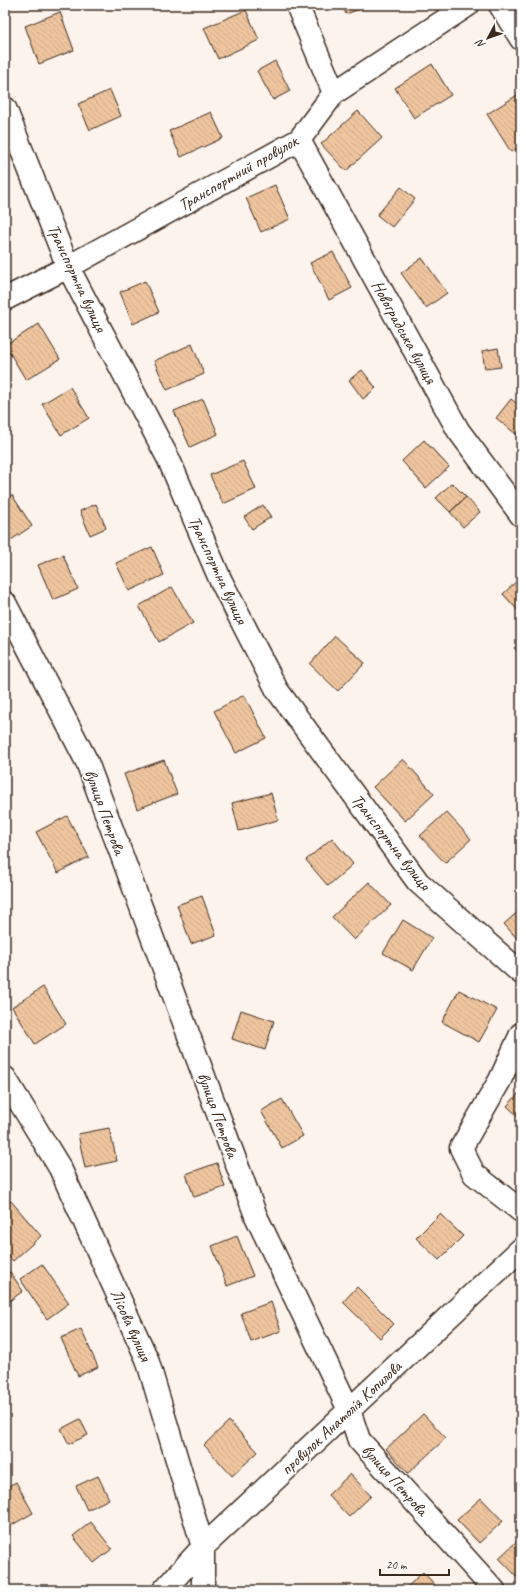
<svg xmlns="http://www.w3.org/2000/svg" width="526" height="1595" viewBox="0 0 526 1595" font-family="Caveat,sans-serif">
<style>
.building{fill:url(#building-back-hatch);stroke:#3b2a1e}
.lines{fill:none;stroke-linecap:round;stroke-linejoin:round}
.street-casing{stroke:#3b2a1e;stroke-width:25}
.street{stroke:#fff;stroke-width:22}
.labels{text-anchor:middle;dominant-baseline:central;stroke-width:3;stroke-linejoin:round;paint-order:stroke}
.street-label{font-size:17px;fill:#3b2a1e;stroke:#fff}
</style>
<defs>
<pattern id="building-back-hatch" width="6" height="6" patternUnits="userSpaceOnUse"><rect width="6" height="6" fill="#efc59e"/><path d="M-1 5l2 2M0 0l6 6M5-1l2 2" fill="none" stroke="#cea988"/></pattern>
</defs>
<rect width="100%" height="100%" fill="#fcf3ec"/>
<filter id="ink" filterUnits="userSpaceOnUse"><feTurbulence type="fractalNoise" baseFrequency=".025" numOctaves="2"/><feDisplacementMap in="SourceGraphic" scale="8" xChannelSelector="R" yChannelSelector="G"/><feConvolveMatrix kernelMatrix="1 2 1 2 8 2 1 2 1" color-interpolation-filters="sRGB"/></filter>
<g filter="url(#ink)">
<!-- building -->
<path class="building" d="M 342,5 L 371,5 L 346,14 Z
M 246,10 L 259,40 L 218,59 L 204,28 Z
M 60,12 L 74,50 L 39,64 L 25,26 Z
M 275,61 L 290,91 L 273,100 L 257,71 Z
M 432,64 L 451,95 L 414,118 L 395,88 Z
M 110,90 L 121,116 L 90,130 L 78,104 Z
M 519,94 L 521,97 L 521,146 L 511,152 L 487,114 Z
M 358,111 L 382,138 L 346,171 L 321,144 Z
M 211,112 L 223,138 L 181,157 L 169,131 Z
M 275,185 L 290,219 L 261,232 L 246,198 Z
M 401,187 L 415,199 L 392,227 L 377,215 Z
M 333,252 L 352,288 L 329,300 L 310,263 Z
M 422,258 L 447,293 L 426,308 L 401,273 Z
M 145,281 L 159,312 L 133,324 L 120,292 Z
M 39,324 L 60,359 L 26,380 L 5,345 Z
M 192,344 L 204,374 L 167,390 L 154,361 Z
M 498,348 L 501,367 L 485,369 L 482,351 Z
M 362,370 L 376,388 L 363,399 L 349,380 Z
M 70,387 L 89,418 L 61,435 L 42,404 Z
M 203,399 L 218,434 L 190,447 L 174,411 Z
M 511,399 L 521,407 L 521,438 L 496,418 Z
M 424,440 L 449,467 L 426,488 L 402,461 Z
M 243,461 L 256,489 L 223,504 L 210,475 Z
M 452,483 L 466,497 L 450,512 L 436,498 Z
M 12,495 L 32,526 L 8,542 L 5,537 L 5,500 Z
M 466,497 L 480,512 L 463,527 L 450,512 Z
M 96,504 L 106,528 L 90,535 L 80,511 Z
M 263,505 L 271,517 L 252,529 L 244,517 Z
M 152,547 L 164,575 L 129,591 L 116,563 Z
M 63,555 L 78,589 L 53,600 L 38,565 Z
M 521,577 L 521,614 L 503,594 Z
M 172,587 L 193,623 L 159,642 L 139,606 Z
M 335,636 L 365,663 L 338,691 L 310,664 Z
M 521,642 L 521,655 L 514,648 Z
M 244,695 L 266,738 L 236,753 L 214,711 Z
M 403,759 L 434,794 L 405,821 L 373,787 Z
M 164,760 L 177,794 L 137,809 L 124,774 Z
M 271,793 L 278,820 L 239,831 L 232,803 Z
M 446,812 L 471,839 L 445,863 L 420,836 Z
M 67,816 L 89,857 L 58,873 L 36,832 Z
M 332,838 L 353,864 L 328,886 L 306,860 Z
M 369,882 L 391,905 L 354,940 L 332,917 Z
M 202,896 L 216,935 L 191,944 L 177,905 Z
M 521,909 L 521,943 L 504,924 Z
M 403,920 L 432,938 L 413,970 L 383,953 Z
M 43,987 L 66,1024 L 35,1044 L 12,1007 Z
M 459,990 L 497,1010 L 479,1042 L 442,1022 Z
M 241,1010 L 274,1021 L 265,1050 L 232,1039 Z
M 521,1091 L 521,1119 L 507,1106 Z
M 282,1099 L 303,1136 L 282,1148 L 261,1111 Z
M 109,1128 L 117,1161 L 85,1168 L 78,1134 Z
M 217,1163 L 225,1187 L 194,1197 L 186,1174 Z
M 11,1201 L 41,1236 L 13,1261 L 5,1252 L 5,1206 Z
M 440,1214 L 463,1236 L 439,1260 L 416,1238 Z
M 237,1236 L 253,1276 L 227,1286 L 212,1246 Z
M 42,1264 L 69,1303 L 47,1319 L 20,1279 Z
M 10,1272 L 23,1291 L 8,1302 L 5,1297 L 5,1275 Z
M 357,1287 L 394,1324 L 380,1338 L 343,1302 Z
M 271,1302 L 281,1331 L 251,1342 L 241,1313 Z
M 81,1329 L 98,1367 L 78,1376 L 61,1338 Z
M 423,1414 L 446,1438 L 408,1473 L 386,1449 Z
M 80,1419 L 88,1435 L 69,1444 L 61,1429 Z
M 229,1421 L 258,1452 L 232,1476 L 204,1445 Z
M 350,1474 L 371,1496 L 349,1517 L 328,1495 Z
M 98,1476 L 109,1499 L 87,1510 L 76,1486 Z
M 16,1482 L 33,1513 L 5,1529 L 5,1488 Z
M 481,1498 L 503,1521 L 479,1543 L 457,1520 Z
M 91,1522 L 112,1549 L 94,1563 L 73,1536 Z
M 517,1541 L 521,1545 L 521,1581 L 499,1558 Z
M 423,1572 L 440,1590 L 404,1590 Z"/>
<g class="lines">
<defs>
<path id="street" d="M 297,5 L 334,93
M 500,5 L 521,39
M 5,108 L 68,267 L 169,460 L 220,579 L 277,690 L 418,882 L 521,973
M 299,140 L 458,430 L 521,515
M 5,299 L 68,267 L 299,140 L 334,93 L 468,5
M 5,603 L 87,762 L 256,1216 L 349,1410 L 359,1440 L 494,1590
M 521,1034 L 500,1080 L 461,1148 L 474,1174 L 521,1211
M 5,1078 L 60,1168 L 147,1359 L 203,1547 L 203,1590
M 164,1590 L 203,1547 L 521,1249"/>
</defs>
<!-- street casing -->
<use href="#street" class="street-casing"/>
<!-- street -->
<use href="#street" class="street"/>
</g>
</g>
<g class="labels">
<!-- street labels -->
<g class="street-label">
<text transform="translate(238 173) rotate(-30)">Транспортний провулок</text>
<text transform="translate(77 278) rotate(65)">Транспортна вулиця</text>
<text transform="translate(404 332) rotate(61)">Новоградська вулиця</text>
<text transform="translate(218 570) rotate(65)">Транспортна вулиця</text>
<text transform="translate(105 812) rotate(70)">вулиця Петрова</text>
<text transform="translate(391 842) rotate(52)">Транспортна вулиця</text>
<text transform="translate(218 1115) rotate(70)">вулиця Петрова</text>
<text transform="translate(131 1325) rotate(66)">Лісова вулиця</text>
<text transform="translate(341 1418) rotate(-43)">провулок Анатолія Копилова</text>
<text transform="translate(395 1480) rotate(48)">вулиця Петрова</text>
</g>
</g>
<!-- margin -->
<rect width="526" height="1595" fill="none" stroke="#fff" stroke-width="20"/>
<rect x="10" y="10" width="506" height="1575" fill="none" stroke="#3b2a1e" stroke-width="1.5" filter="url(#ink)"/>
<!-- north arrow -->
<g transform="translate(488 38) rotate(229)" stroke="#ffffff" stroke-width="3" paint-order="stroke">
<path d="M0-3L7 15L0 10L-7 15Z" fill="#3b2a1e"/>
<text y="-6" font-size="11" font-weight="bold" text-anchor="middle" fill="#3b2a1e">N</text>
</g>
<!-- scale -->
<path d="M380 1569v6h69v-6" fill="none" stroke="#3b2a1e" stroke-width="2"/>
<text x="386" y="1569" font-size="12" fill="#3b2a1e" stroke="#ffffff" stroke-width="3" paint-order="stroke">20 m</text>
</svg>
